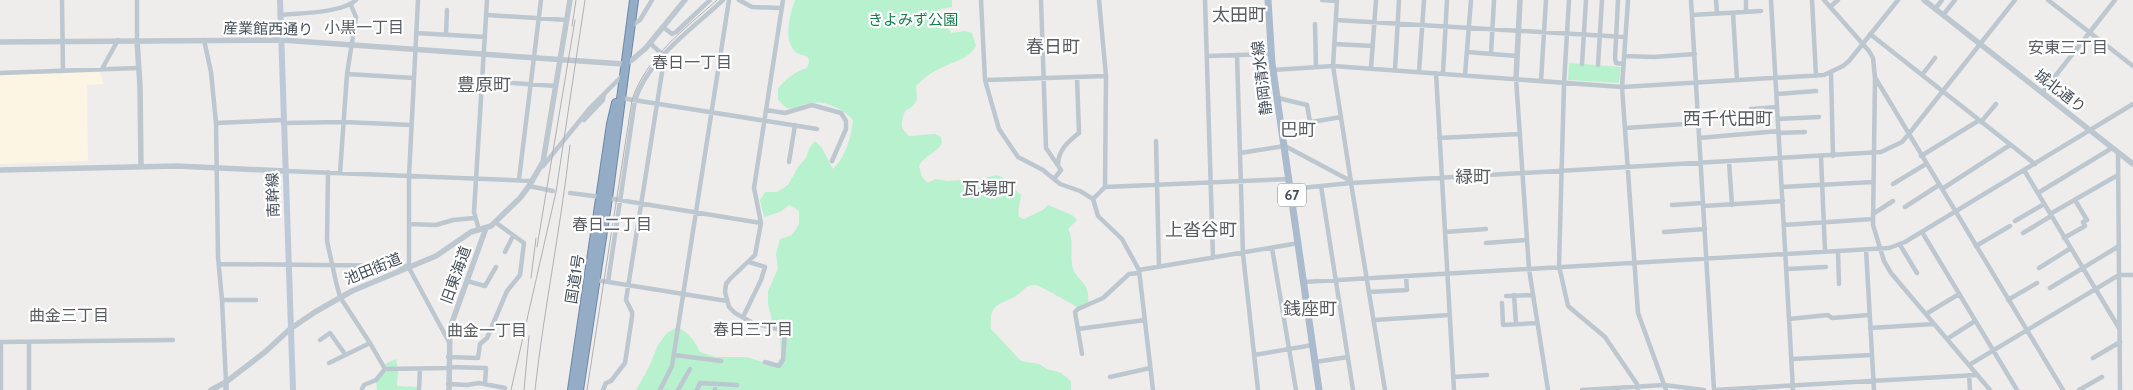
<svg xmlns="http://www.w3.org/2000/svg" width="2133" height="390" viewBox="0 0 2133 390" font-family="Cabin,'Noto Sans JP',sans-serif">
<style>
.commercial{fill:#fdf5e3}
.green{fill:#b7f1ce}
.lines{fill:none;stroke-linecap:round;stroke-linejoin:round}
.trunk-casing{stroke:#6c89ab;stroke-width:10}
.minor{stroke:#bcc7d0;stroke-width:4.5}
.tertiary{stroke:#bcc7d0;stroke-width:5.5}
.secondary{stroke:#bdc9d7;stroke-width:6}
.primary{stroke:#aabbce;stroke-width:7}
.trunk{stroke:#95acc6;stroke-width:8}
.rail{stroke:#aeb1b7;stroke-width:1}
.labels{text-anchor:middle;dominant-baseline:central;stroke-width:4.5;stroke-linejoin:round;paint-order:stroke}
.shield{fill:#fff;stroke:#7c848c;stroke-width:1}
.shield-label{font-size:14px;font-weight:bold;fill:#444f5b}
.park-label{font-size:15px;fill:#117f4a;stroke:#fff}
.street-label{font-size:15px;fill:#444f5b;stroke:#fff}
.neighbourhood-label{font-size:16px;fill:#595d62;stroke:#fff}
.quarter-label{font-size:18px;fill:#595d62;stroke:#fff}
</style>
<rect width="100%" height="100%" fill="#efecec"/>
<!-- commercial -->
<path class="commercial" d="M 100,72 L 104,84 L 87,85 L 88,161 L 0,164 L 0,75 Z"/>
<!-- green -->
<path class="green" d="M 795,0 L 952,0 L 952,7 L 940,9 L 939,17 L 946,22 L 946,27 L 943,27 L 949,29 L 951,33 L 965,31 L 972,33 L 976,46 C 967,61 950,62 935,71 C 929,74 921,81 916,86 L 917,100 L 912,107 L 905,111 C 901,123 899,127 909,136 L 935,134 L 941,137 L 942,143 C 937,153 924,155 919,166 L 922,177 L 928,183 L 935,179 L 947,181 L 985,178 L 996,175 L 1002,177 L 1021,195 C 1021,203 1017,208 1019,217 L 1024,219 L 1043,210 L 1048,205 L 1072,215 L 1077,220 L 1068,229 C 1074,239 1070,252 1072,264 C 1074,281 1091,280 1088,303 L 1077,307 C 1070,303 1041,286 1035,285 C 1026,284 1022,292 1016,296 C 998,306 989,303 991,329 L 1021,361 L 1039,364 L 1047,369 L 1061,373 L 1071,381 L 1071,390 L 636,390 L 649,367 L 658,345 L 667,333 L 677,327 C 688,332 695,341 700,352 L 716,357 L 746,357 L 775,366 L 781,357 L 780,334 L 774,329 L 768,304 L 768,291 L 778,269 L 776,254 L 780,239 L 792,235 L 799,224 L 799,211 L 789,205 L 780,212 L 764,217 L 760,200 L 765,192 L 777,192 L 788,185 L 798,167 L 806,158 L 809,149 L 815,141 L 822,148 L 833,169 C 846,156 851,138 853,120 C 842,108 823,99 806,104 C 801,105 793,110 787,108 C 784,107 781,102 778,100 L 778,89 C 786,78 795,72 807,68 L 809,62 L 808,57 C 805,55 800,55 797,53 C 782,42 790,14 795,0 Z
M 1569,63 L 1621,67 L 1619,83 L 1568,80 Z
M 396,359 L 398,371 L 397,386 L 418,387 L 418,390 L 377,390 L 376,381 L 387,371 L 385,364 Z"/>
<g class="lines">
<defs>
<path id="trunk" d="M 572,390 L 611,124 L 616,103
M 579,390 L 608,198 L 634,0"/>
</defs>
<!-- trunk casing -->
<use href="#trunk" class="trunk-casing"/>
<!-- minor -->
<path class="minor" d="M 62,0 L 63,71
M 137,0 L 137,41
M 418,0 L 409,176 L 409,268 L 449,342
M 739,0 L 752,7 L 781,8
M 981,0 L 985,80 L 999,129 L 1018,157 L 1043,170 L 1060,184 L 1080,191 L 1093,199 L 1098,216 L 1122,239 L 1139,270 L 1153,390
M 1041,0 L 1046,148 L 1061,170 L 1054,179
M 1099,0 L 1106,76 L 1105,187 L 1290,179
M 1205,0 L 1213,258
M 1322,0 L 1337,1
M 1337,0 L 1333,66 L 1351,182
M 1569,0 L 1564,84 L 1559,266 L 1568,306 L 1605,337 L 1637,384 L 1638,390
M 1618,0 L 1615,58 L 1616,63 L 1623,64
M 1628,0 L 1622,87 L 1638,313 L 1666,390
M 1691,0 L 1714,390
M 1716,0 L 1717,13
M 1746,0 L 1746,12
M 1771,0 L 1793,390
M 1812,0 L 1816,76
M 1824,0 L 1869,51 L 1873,58 L 1875,78 L 1873,225 L 1884,261 L 1891,273 L 1990,390
M 2048,0 L 2133,66
M 1830,7 L 1838,0
M 1935,9 L 1942,0
M 1733,13 L 1737,80
M 280,15 C 299,13 343,13 356,0
M 487,15 L 567,20
M 1692,15 L 1761,11
M 1943,15 L 1955,0
M 1336,20 L 1625,37
M 1315,24 L 1316,67
M 630,27 L 640,20 L 652,0
M 663,27 L 672,34 L 676,32 L 710,0
M 416,33 L 485,37
M 446,34 L 447,10
M 1870,34 L 2035,164
M 204,40 L 211,72 L 216,123 L 218,257 L 222,300 L 226,382
M 1334,44 L 1373,46
M 1467,52 L 1517,56
M 1491,54 L 1494,0
M 1237,55 L 1243,254 L 1258,390
M 1207,56 L 1271,54
M 1624,56 L 1654,57 L 1695,54
M 1582,64 L 1586,0
M 1598,65 L 1602,0
M 1371,68 L 1376,0
M 102,69 L 118,40
M 1273,70 L 1333,66 L 1622,87 L 1824,75 L 1843,66 L 1849,61 L 1898,0
M 1395,70 L 1399,0
M 1419,72 L 1424,0
M 0,73 L 138,68
M 1436,73 L 1454,390
M 1443,73 L 1447,0
M 1831,73 L 1833,156
M 347,74 L 414,78
M 1465,75 L 1471,0
M 1922,75 L 1935,58
M 1516,78 L 1529,269 L 1548,390
M 1876,79 L 2063,390
M 985,80 L 1106,76
M 482,81 L 556,86
M 1541,81 L 1546,0
M 2042,93 L 2115,0
M 1777,94 L 1816,91
M 621,98 L 817,129
M 1278,98 L 1307,105 L 1310,122
M 1751,109 L 1777,107
M 766,110 L 785,113 L 812,105 L 841,113 L 846,121 L 846,129 L 832,161
M 1778,119 L 1819,117
M 584,120 L 603,100 L 604,94
M 1981,122 L 1996,104
M 216,123 L 283,120
M 283,123 L 344,122 L 411,125
M 1282,127 L 1341,117
M 1625,128 L 1699,123
M 1779,133 L 1805,132
M 1439,138 L 1520,134
M 1699,138 L 1779,131
M 1156,141 L 1159,267
M 2118,152 L 2120,390
M 1240,153 L 1285,146 L 1347,179 L 1351,183 L 1385,390
M 1921,156 L 1978,121
M 1821,157 L 1825,251
M 789,162 L 795,125
M 1729,162 L 1732,205
M 1058,165 C 1058,150 1068,142 1079,133 L 1077,77
M 543,166 L 590,108 L 623,75
M 2024,170 L 2119,328
M 285,171 L 533,181
M 328,172 L 327,241 L 336,282 L 340,297 L 370,343 L 329,363
M 340,173 L 347,74 L 356,17 L 351,5
M 519,179 L 541,0
M 1893,184 L 1926,164
M 529,186 L 553,191
M 1321,186 L 1353,390
M 1782,187 L 1873,182
M 1291,189 L 1351,183 L 1881,152 L 1902,142 L 1908,135 L 2015,0
M 1942,189 L 2010,145
M 570,193 L 601,197 L 761,223
M 2038,193 L 2112,148
M 1093,199 L 1105,187
M 1672,205 L 1703,203
M 1703,206 L 1783,201
M 1905,207 L 1939,185
M 1873,214 L 1893,201
M 2050,214 L 2118,175
M 2015,221 L 2044,204
M 409,224 L 436,225 L 453,220 L 474,218
M 1784,225 L 1873,219
M 479,230 L 474,212 L 487,0
M 1445,232 L 1486,229
M 1664,232 L 1705,229
M 1922,232 L 2017,390
M 2023,233 L 2051,216
M 2064,238 L 2085,226 L 2083,222 L 2087,220 L 2075,200
M 1486,243 L 1527,240
M 1900,245 L 1917,273
M 1976,246 L 2010,226
M 1272,248 L 1296,390
M 1866,249 L 1874,390
M 1838,251 L 1839,284
M 505,252 L 513,236
M 219,264 L 408,266
M 2039,268 L 2071,248
M 1787,269 L 1826,267
M 1139,270 L 1299,243
M 596,280 L 727,301
M 467,281 L 485,286 L 496,267
M 608,282 L 635,100 C 650,57 691,30 723,0
M 1304,282 L 1889,248 L 1905,242 L 2133,104
M 2050,288 L 2119,246
M 1369,292 L 1407,290 L 1406,276
M 1514,295 L 1516,324
M 1506,296 L 1533,295
M 222,300 L 256,300
M 2008,300 L 2037,283
M 1502,303 L 1503,325 L 1537,323
M 1926,314 L 1959,294
M 743,317 L 761,280 L 765,267 L 749,262
M 1789,319 L 1828,315 L 1832,318 L 1869,315
M 1374,320 L 1450,315
M 1870,328 L 1934,324
M 1078,329 L 1145,320
M 1947,339 L 1975,321
M 320,340 L 330,333 L 345,354
M 0,342 L 173,340
M 370,343 L 385,369
M 1082,354 L 1075,312 L 1078,309 L 1103,298 L 1129,274 L 1139,273
M 674,355 L 721,361
M 1254,355 L 1313,345
M 448,357 L 478,358 L 480,344 L 487,338 L 507,291 L 520,275 L 524,243 L 495,222
M 2093,358 L 2120,342
M 1792,359 L 1872,355
M 765,362 L 779,366 L 783,360 L 785,331 L 753,323 L 735,313 L 729,307 L 725,292 L 726,284 L 730,279 L 755,255 L 761,223 L 754,188 L 783,0
M 1315,362 L 1348,357
M 1969,365 L 2119,275 L 2133,275
M 448,367 L 486,368 L 485,383
M 1969,375 L 1970,390
M 1110,377 L 1150,368
M 1453,377 L 1487,375
M 448,384 L 467,385 L 479,383 L 505,388 L 504,390
M 362,389 L 364,385 L 376,380 L 385,369 L 448,368
M 1,390 L 1,342
M 29,390 L 29,343
M 419,390 L 420,369
M 603,390 L 606,383 L 611,381 L 625,363 L 632,317 L 632,312 L 626,300 L 663,66 L 663,55 L 650,43
M 660,390 L 672,366 L 729,0
M 678,390 L 690,369
M 697,390 L 700,383 L 737,385
M 715,390 L 715,389
M 1582,390 L 1664,385 L 1704,390
M 1714,390 L 1977,375
M 2079,390 L 2102,377"/>
<!-- tertiary -->
<path class="tertiary" d="M 1924,0 L 2133,164
M 137,41 L 140,86 L 141,167
M 0,42 L 281,40 L 624,64 L 632,60 L 647,47
M 645,49 L 685,0
M 1516,78 L 1520,0
M 0,170 L 177,166 L 285,171
M 226,382 L 226,390
M 211,390 L 226,382 L 265,352 L 290,329 L 315,312 L 352,291 L 436,256 L 471,232 L 491,226 L 520,198 L 529,186 L 543,162 L 570,0
M 449,390 L 450,328 L 486,228"/>
<!-- secondary -->
<path class="secondary" d="M 280,0 L 293,390"/>
<!-- primary -->
<path class="primary" d="M 1268,0 L 1272,63 L 1319,390"/>
<!-- trunk -->
<use href="#trunk" class="trunk"/>
<!-- rail -->
<path class="rail" d="M 572,26 L 576,0
M 537,247 L 575,20
M 531,278 L 536,238
M 511,390 L 556,192 L 585,0
M 524,390 L 529,336
M 535,390 C 544,308 561,227 570,145
M 587,390 L 632,100 C 646,57 685,29 717,0"/>
</g>
<g class="labels">
<!-- shield labels -->
<rect class="shield" x="1278" y="183.5" width="28" height="23" rx="4"/>
<g class="shield-label">
<text x="1292" y="195">67</text>
</g>
<!-- park labels -->
<g class="park-label">
<text x="913" y="20">きよみず公園</text>
</g>
<!-- street labels -->
<g class="street-label">
<text transform="translate(268 29) rotate(1)">産業館西通り</text>
<text transform="translate(1262 78) rotate(-97)">静岡清水線</text>
<text transform="translate(2060 91) rotate(38)">城北通り</text>
<text transform="translate(273 195) rotate(-92)">南幹線</text>
<text transform="translate(373 269) rotate(-22)">池田街道</text>
<text transform="translate(456 275) rotate(-70)">旧東海道</text>
<text transform="translate(575 279) rotate(-81)">国道1号</text>
</g>
<!-- neighbourhood labels -->
<g class="neighbourhood-label">
<text x="364" y="27">小黒一丁目</text>
<text x="2068" y="47">安東三丁目</text>
<text x="692" y="62">春日一丁目</text>
<text x="612" y="224">春日二丁目</text>
<text x="69" y="315">曲金三丁目</text>
<text x="753" y="329">春日三丁目</text>
<text x="487" y="330">曲金一丁目</text>
</g>
<!-- quarter labels -->
<g class="quarter-label">
<text x="1239" y="15">太田町</text>
<text x="1053" y="47">春日町</text>
<text x="484" y="85">豊原町</text>
<text x="1728" y="119">西千代田町</text>
<text x="1298" y="130">巴町</text>
<text x="1473" y="177">緑町</text>
<text x="989" y="189">瓦場町</text>
<text x="1201" y="230">上沓谷町</text>
<text x="1310" y="309">銭座町</text>
</g>
</g>
</svg>
